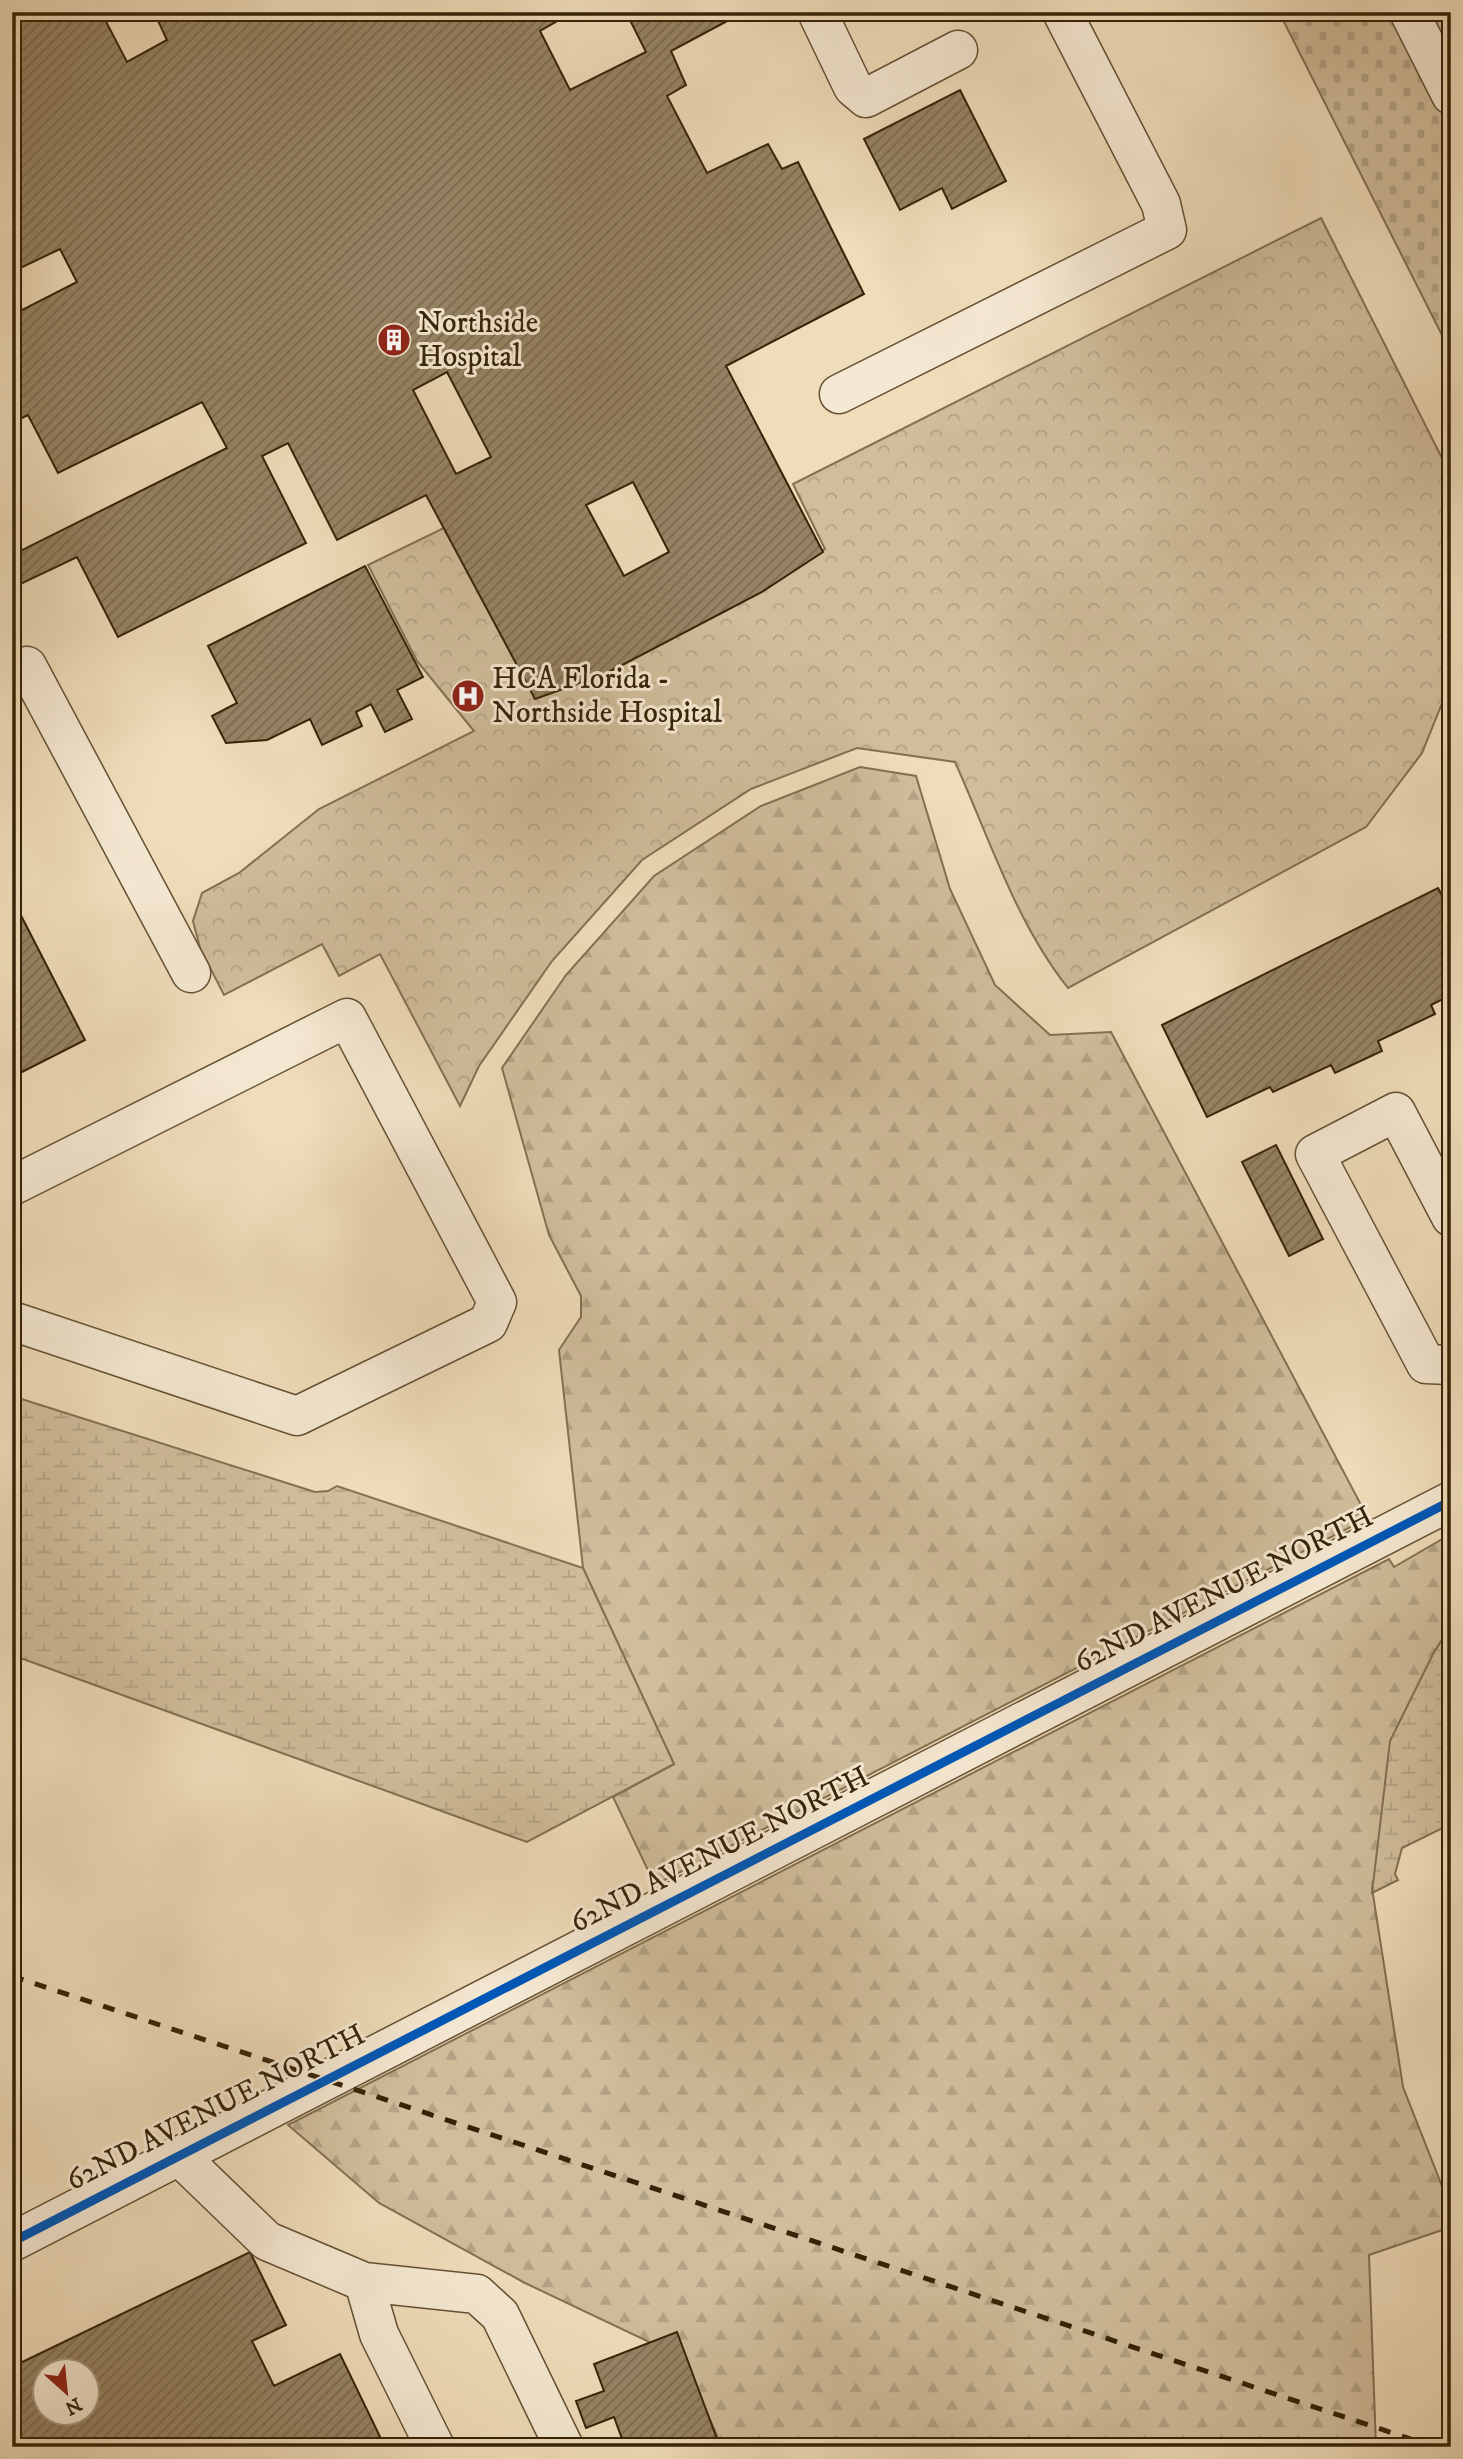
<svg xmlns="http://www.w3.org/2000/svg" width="1463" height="2459" viewBox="0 0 1463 2459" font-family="'IM FELL DW Pica',serif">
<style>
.forest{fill:url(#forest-firs);stroke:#837051;stroke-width:2}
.wetland{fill:url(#wetland-marsh);stroke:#837051;stroke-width:2}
.cemetery{fill:url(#cemetery-stones);stroke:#837051;stroke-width:2}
.park{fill:url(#park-crowns);stroke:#837051;stroke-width:2}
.building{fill:url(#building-hatch);stroke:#362307;stroke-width:2;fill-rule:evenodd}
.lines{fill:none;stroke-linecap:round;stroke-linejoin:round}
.minor-casing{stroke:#645134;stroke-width:41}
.minor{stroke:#f5e8d2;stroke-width:38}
.rail{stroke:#362307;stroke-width:5;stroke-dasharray:12 12;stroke-linecap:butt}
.cycleway-casing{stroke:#f5e8d2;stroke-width:13}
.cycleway{stroke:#0057b8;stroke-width:9}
.labels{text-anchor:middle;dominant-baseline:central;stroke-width:6;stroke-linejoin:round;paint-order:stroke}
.poi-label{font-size:30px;fill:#362307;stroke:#f5e8d2;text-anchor:start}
.street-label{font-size:30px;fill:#362307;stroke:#f5e8d2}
</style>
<defs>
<pattern id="forest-firs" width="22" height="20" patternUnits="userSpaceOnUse" patternTransform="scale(1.75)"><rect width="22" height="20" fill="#d0bd9b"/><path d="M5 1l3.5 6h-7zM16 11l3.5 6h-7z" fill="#b3a284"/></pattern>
<pattern id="wetland-marsh" width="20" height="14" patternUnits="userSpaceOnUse" patternTransform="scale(1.75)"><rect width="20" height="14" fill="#d0bd9b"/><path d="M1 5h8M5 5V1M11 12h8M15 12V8" fill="none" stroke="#b3a284"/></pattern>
<pattern id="cemetery-stones" width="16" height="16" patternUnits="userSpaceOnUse" patternTransform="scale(1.75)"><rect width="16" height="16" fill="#d0bd9b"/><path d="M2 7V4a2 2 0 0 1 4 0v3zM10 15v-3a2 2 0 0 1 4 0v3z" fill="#b3a284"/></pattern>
<pattern id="park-crowns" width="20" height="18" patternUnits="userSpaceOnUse" patternTransform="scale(1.75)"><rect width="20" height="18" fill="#d0bd9b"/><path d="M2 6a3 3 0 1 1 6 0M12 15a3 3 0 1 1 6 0" fill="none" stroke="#b3a284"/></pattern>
<pattern id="building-hatch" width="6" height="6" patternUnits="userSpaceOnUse" patternTransform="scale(1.75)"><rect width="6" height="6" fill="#968364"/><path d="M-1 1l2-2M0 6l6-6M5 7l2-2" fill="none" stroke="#7b6b50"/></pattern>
</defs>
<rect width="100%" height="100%" fill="#efdcb9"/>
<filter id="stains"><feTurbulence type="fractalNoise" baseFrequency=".00286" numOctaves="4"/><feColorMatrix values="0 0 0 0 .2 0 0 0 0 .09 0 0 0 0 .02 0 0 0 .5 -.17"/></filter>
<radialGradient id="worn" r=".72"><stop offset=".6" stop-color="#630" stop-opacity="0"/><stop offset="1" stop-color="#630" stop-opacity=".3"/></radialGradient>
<!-- forest -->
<path class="forest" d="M 860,767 L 916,776 L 950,889 L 995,985 L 1050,1035 L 1111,1032 L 1368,1518 L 655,1885 L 613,1797 L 674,1764 L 583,1568 L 559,1350 L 581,1317 L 581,1296 L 549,1235 L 502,1068 L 566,975 L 654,876 L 761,806 Z
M 1451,1534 L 1451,1626 L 1433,1654 L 1372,1888 L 1403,2087 L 1451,2209 L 1451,2227 L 1369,2255 L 1376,2447 L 722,2447 L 683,2358 L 525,2283 L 379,2203 L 288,2125 L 1389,1559 L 1394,1567 Z"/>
<!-- wetland -->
<path class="wetland" d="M 12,1396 L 315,1492 L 328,1491 L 337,1486 L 583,1568 L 674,1764 L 527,1842 L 12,1655 Z
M 1451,1626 L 1451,1824 L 1402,1848 L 1395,1874 L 1398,1880 L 1372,1893 L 1390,1741 L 1433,1654 Z"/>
<!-- cemetery -->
<path class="cemetery" d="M 1279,12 L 1451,12 L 1451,353 Z"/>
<!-- park -->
<path class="park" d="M 1321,218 L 1451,476 L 1451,681 L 1422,753 L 1366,827 L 1068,988 C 1016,923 989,837 955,762 L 857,748 L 751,789 L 642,860 L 552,961 L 479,1066 L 460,1106 L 380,954 L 339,976 L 322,944 L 224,995 L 200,948 L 193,921 L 202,893 L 239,873 L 319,809 L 474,731 L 417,661 L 368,565 L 456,522 L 544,693 L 766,587 L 825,549 L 793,484 Z"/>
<!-- building -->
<path class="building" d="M 12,12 L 101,12 L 127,62 L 167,40 L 154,12 L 555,12 L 559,20 L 540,31 L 570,90 L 646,52 L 626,12 L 744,12 L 671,51 L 686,85 L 667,96 L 707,173 L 768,144 L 782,169 L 798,162 L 864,294 L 726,366 L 823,552 L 762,592 L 605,674 L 535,699 L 426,495 L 337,540 L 288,443 L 262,456 L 306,543 L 118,637 L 77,557 L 12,588 L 12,555 L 227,448 L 202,402 L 58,473 L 28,415 L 12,423 L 12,315 L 77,282 L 60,249 L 12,272 ZM 447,372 L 491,457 L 456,474 L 413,390 ZM 633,482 L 669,552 L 624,576 L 586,505 Z
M 960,90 L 1006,181 L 952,209 L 942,188 L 900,210 L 864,139 Z
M 365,566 L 423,677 L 397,690 L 412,719 L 385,732 L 371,704 L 356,712 L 362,726 L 322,745 L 310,719 L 267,740 L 226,743 L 212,716 L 237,703 L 208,646 Z
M 1438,888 L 1451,913 L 1451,995 L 1431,1005 L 1435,1014 L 1378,1041 L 1382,1051 L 1335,1073 L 1331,1065 L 1273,1092 L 1270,1087 L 1207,1117 L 1162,1025 Z
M 12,898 L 85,1040 L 12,1077 Z
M 1276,1145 L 1323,1239 L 1289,1256 L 1242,1162 Z
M 250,2252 L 286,2325 L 252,2341 L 274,2386 L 340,2354 L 385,2447 L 12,2447 L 12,2367 ZM 46,2372 L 88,2372 L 88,2414 L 46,2414 Z
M 677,2332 L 720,2447 L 625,2447 L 614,2417 L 586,2428 L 576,2401 L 604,2391 L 594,2364 Z"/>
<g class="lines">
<defs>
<path id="minor" d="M 817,12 L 853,87 L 866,98 L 958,50
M 1409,12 L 1451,95
M 839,394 L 1167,230 L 1161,204 L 1062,12
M 12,674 L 27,666 L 191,973
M 12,1186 L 347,1018 L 497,1302 L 488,1323 L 297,1416 L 12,1321
M 1451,1217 L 1396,1112 L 1315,1154 L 1426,1364 L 1451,1365
M 178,2155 L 267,2241 L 364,2282 L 477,2294 L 500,2315 L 564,2447
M 12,2242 L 1451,1501
M 364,2282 L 379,2334 L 435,2447"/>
</defs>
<!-- minor casing -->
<use href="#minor" class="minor-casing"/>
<!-- minor -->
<use href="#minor" class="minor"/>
<!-- rail -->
<path class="rail" d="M 12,1976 L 1435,2447"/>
<defs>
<path id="cycleway" d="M 12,2242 L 1451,1501"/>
</defs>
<!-- cycleway casing -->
<use href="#cycleway" class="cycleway-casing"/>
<!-- cycleway -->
<use href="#cycleway" class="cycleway"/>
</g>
<!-- icons -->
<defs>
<symbol id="building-disc" viewBox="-11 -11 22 22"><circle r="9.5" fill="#8f2418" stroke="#f5e8d2"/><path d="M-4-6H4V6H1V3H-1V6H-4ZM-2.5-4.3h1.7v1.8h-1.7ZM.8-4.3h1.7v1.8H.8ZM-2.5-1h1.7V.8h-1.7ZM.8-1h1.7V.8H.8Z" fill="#fff"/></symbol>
<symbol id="hospital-disc" viewBox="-11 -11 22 22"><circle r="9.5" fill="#8f2418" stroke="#f5e8d2"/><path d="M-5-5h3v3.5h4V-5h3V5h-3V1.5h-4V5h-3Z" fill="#fff"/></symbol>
</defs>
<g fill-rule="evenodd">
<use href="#building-disc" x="375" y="321" width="38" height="38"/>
<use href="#hospital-disc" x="449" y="677" width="38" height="38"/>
</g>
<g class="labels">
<!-- poi labels -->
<g class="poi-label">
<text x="418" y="323">Northside<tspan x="418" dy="34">Hospital</tspan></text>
<text x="492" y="679">HCA Florida -<tspan x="492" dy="34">Northside Hospital</tspan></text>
</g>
<!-- street labels -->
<g class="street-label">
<text transform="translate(1224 1590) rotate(-27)">62ND AVENUE NORTH</text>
<text transform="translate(720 1850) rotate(-27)">62ND AVENUE NORTH</text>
<text transform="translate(216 2108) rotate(-27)">62ND AVENUE NORTH</text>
</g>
</g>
<!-- margin -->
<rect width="1463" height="2459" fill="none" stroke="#efdcb9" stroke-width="42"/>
<rect x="14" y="14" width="1435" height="2431" fill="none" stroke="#362307" stroke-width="3.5"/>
<rect x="21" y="21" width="1421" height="2417" fill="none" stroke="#362307" stroke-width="2"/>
<!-- north arrow -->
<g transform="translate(66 2392) rotate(153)"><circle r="33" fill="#f5e8d2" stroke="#a99981" stroke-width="2"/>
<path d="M0-5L12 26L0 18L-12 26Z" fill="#8f2418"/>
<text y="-10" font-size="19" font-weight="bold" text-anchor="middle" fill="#362307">N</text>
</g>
<rect width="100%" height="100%" filter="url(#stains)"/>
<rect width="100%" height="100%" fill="url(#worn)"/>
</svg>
